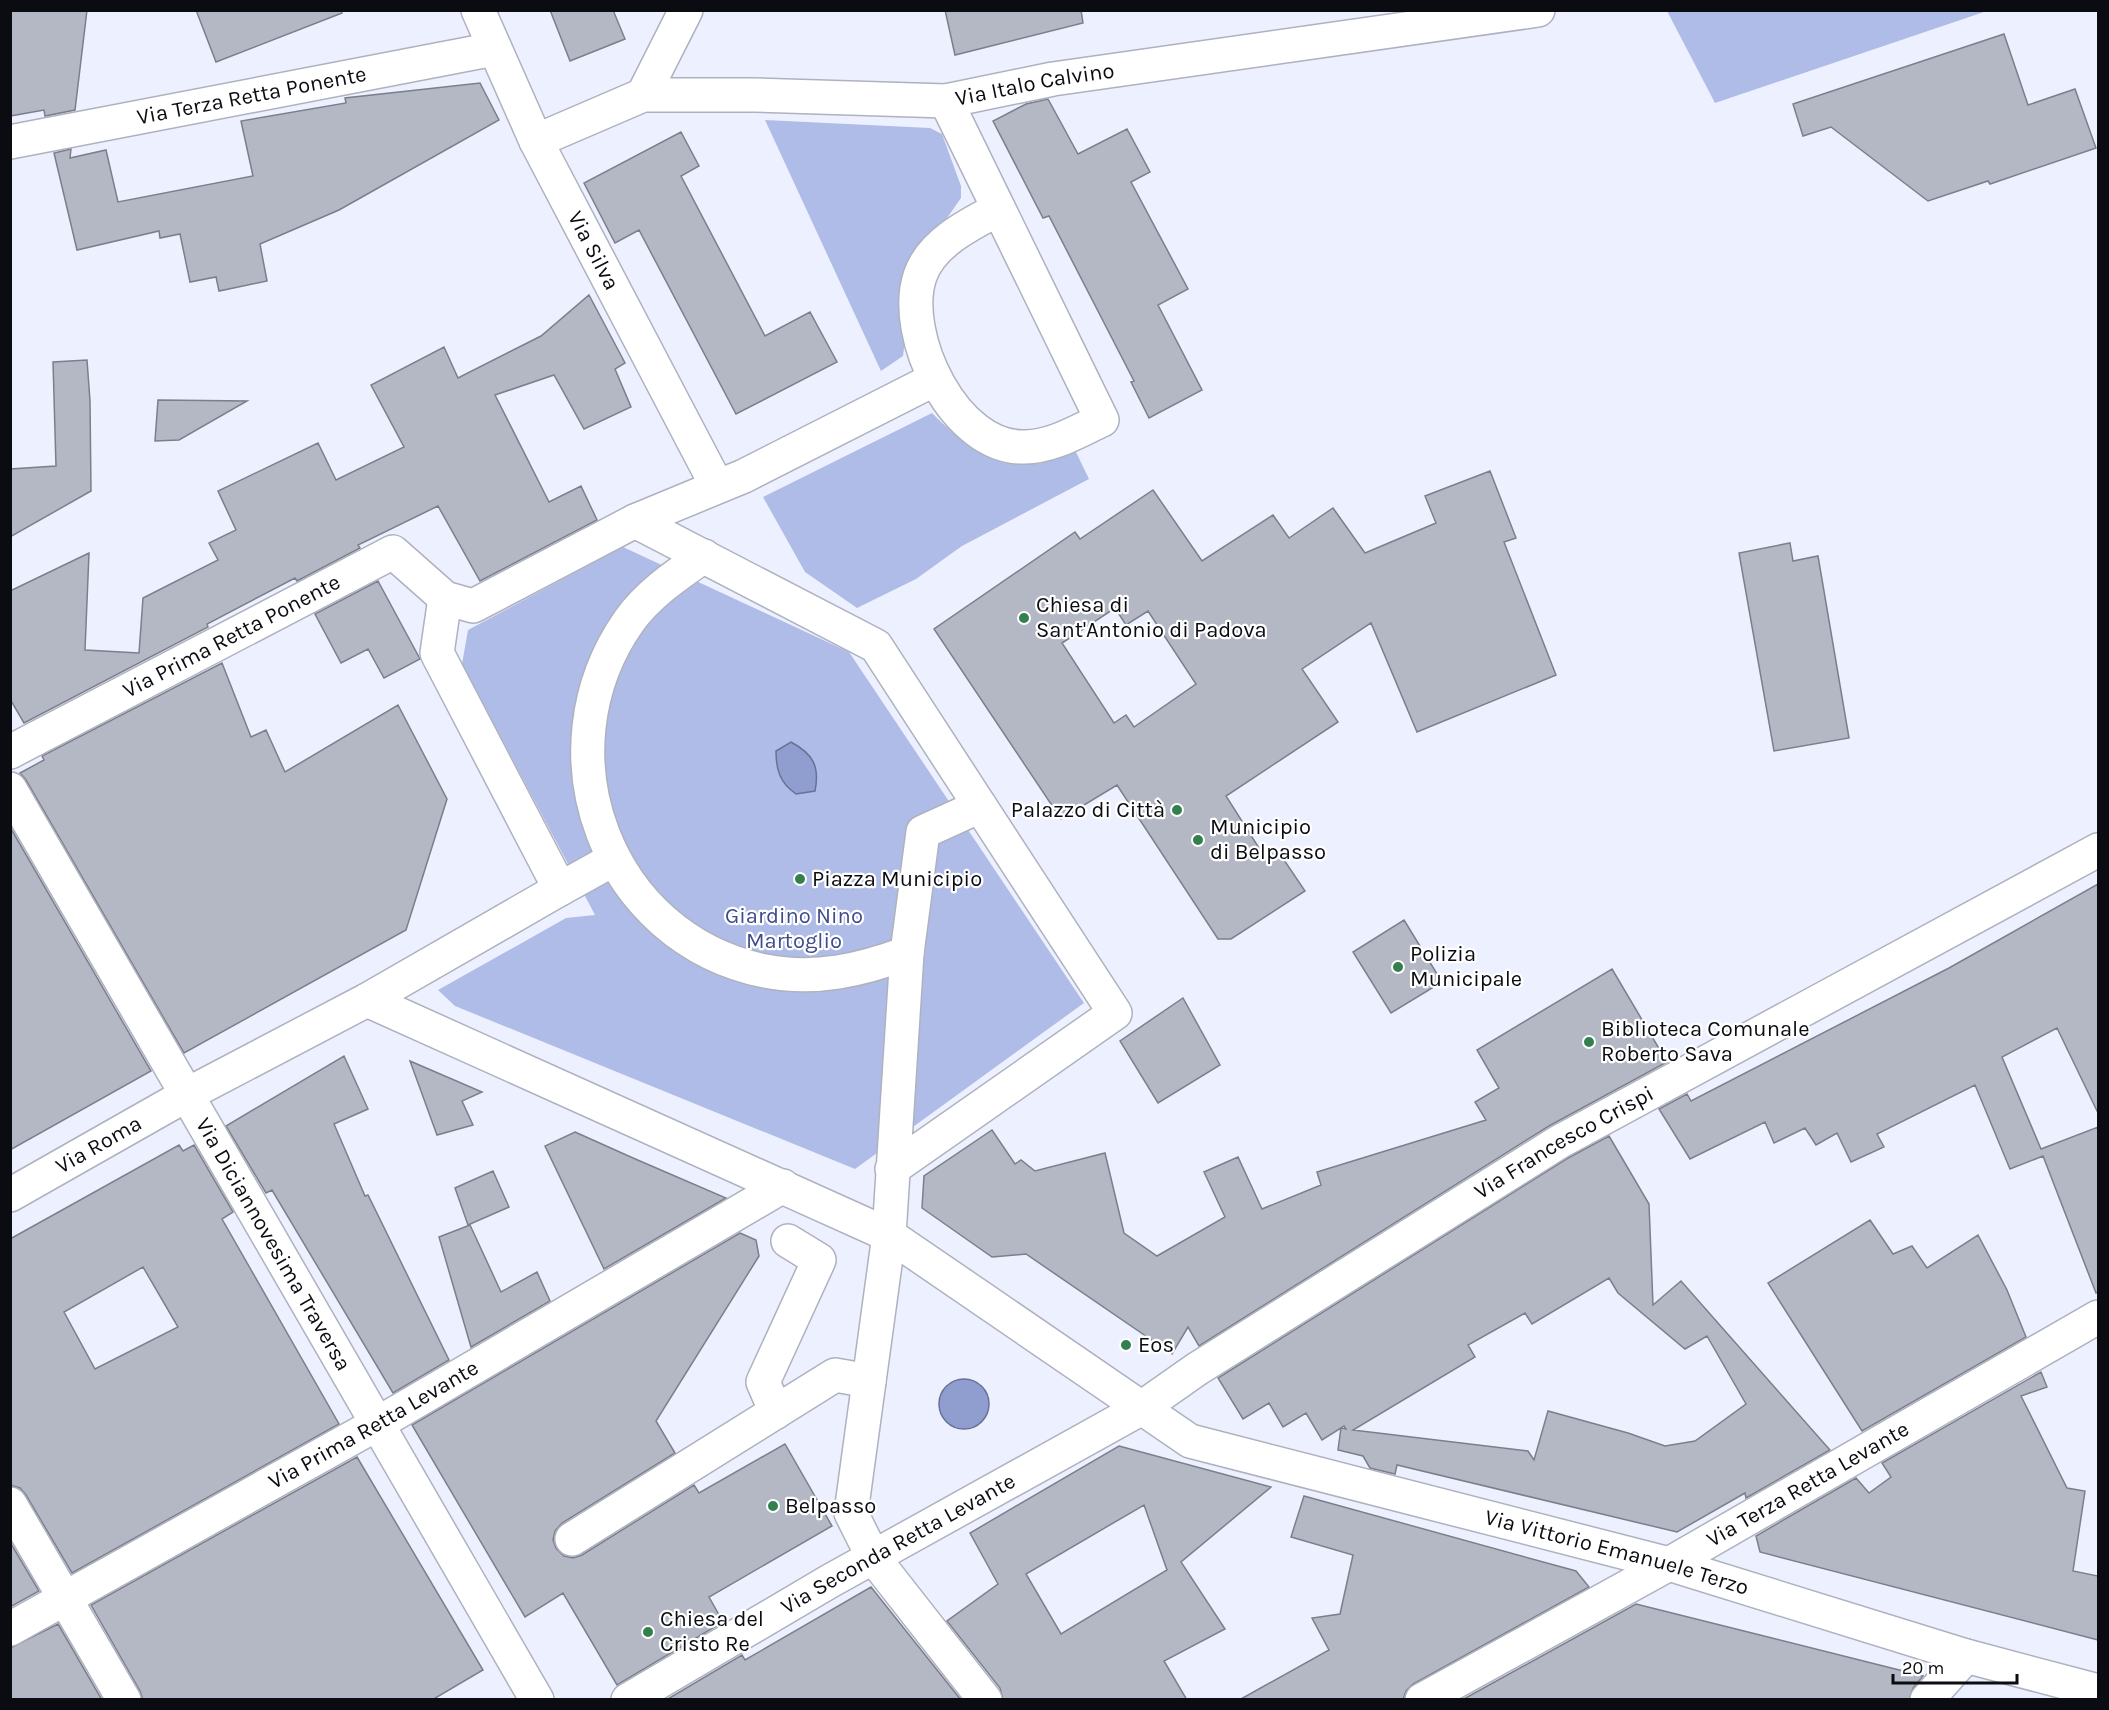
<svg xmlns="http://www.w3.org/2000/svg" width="2109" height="1710" viewBox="0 0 2109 1710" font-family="Karla,sans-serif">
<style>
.green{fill:#b0bce8}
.water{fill:#8f9dcf;stroke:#677296;stroke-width:1.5}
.building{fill:#b4b8c5;stroke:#7b7f8b;stroke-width:1.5;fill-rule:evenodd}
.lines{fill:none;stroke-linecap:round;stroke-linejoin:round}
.minor-casing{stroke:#aeb2bf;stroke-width:36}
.minor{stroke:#fff;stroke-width:33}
.poi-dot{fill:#347f4e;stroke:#fff;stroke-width:2}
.labels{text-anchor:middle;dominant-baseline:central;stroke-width:4.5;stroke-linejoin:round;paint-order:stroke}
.street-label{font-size:22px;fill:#0b0c11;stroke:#fff}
.poi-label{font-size:22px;fill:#0b0c11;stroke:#fff;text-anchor:start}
.park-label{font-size:22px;fill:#3e4c8c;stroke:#fff}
</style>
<rect width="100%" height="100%" fill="#edf1ff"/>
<!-- green -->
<path class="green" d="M 1667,11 L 1987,11 L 1715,103 Z
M 765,120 L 930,128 L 942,134 L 961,186 L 961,198 L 945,221 L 906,333 L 903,356 L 881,371 Z
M 932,413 C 969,452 1025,483 1075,450 L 1089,479 L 962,546 L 916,579 L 857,608 L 805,572 L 763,497 Z
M 623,547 L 849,652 L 1084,1003 L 855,1169 L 455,1006 L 438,990 L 566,918 L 595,915 L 462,664 L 468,630 Z"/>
<!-- water -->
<path class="water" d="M 791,742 C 813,754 820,766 815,791 L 796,794 C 780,783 776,770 776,751 Z
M939 1404a25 25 0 1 1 50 0a25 25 0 1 1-50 0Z"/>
<!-- building -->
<path class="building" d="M 10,10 L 87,10 L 75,110 L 45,116 L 44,110 L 10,116 Z
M 196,10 L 341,10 L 342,13 L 216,62 Z
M 550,10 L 613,10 L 625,39 L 570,61 Z
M 945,10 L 1081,10 L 1083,23 L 955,55 Z
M 2004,34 L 2028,105 L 2075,89 L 2096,148 L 1990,184 L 1988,181 L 1928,201 L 1831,127 L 1803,136 L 1793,104 Z
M 480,83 L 499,120 L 339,210 L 260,244 L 267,281 L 219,291 L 216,277 L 190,282 L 180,234 L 160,238 L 159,231 L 77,250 L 54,153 L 71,149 L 70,158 L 106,150 L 118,202 L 253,176 L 241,121 L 346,103 L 345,98 Z
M 1048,99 L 1078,154 L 1127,129 L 1150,172 L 1131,182 L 1188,289 L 1158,305 L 1202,390 L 1149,418 L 1131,382 L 1134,381 L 1049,216 L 1043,218 L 993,121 L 1026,104 Z
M 681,132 L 699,166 L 681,176 L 765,336 L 810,312 L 837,362 L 736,414 L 639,230 L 615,243 L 584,183 Z
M 589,295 L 625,363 L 615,369 L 631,407 L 584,429 L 554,375 L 495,395 L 549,502 L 581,486 L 597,520 L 480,581 L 438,506 L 358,545 L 360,548 L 297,581 L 295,578 L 207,624 L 208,627 L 24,723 L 10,699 L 10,591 L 89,553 L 85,650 L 139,653 L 143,598 L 218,560 L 209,543 L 236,530 L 218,491 L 318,443 L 336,480 L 404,447 L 371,385 L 444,347 L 458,378 L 541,336 Z
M 87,360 L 90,401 L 91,491 L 10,537 L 10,469 L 56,466 L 53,362 Z
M 158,400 L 247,401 L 179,440 L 155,441 Z
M 1490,471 L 1516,538 L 1504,542 L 1556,675 L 1417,732 L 1371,623 L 1302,669 L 1338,722 L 1226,796 L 1264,856 L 1276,848 L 1305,891 L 1231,939 L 1218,939 L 1117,785 L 1061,819 L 934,629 L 1075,532 L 1080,539 L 1153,490 L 1202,561 L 1273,515 L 1289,538 L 1333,508 L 1365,553 L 1436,523 L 1425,496 ZM 1115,608 L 1126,625 L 1148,611 L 1196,684 L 1134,727 L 1126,715 L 1114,723 L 1062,643 Z
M 1790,543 L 1793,561 L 1818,556 L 1849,738 L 1774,751 L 1739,553 Z
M 378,581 L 420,659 L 384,678 L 368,649 L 341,663 L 315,614 Z
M 222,663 L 251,737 L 266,730 L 285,772 L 398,705 L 447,799 L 406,930 L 184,1053 L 26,780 L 20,773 L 44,760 L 42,756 Z
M 10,827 L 151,1071 L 10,1150 Z
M 2098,884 L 2098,1113 L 2057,1028 L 2002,1057 L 2041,1149 L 2098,1127 L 2098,1292 L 2096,1293 L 2043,1156 L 2010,1169 L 1975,1085 L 1877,1134 L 1884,1147 L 1851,1162 L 1837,1133 L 1816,1145 L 1805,1128 L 1774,1143 L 1765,1122 L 1690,1159 L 1659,1109 L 1687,1094 L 1691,1101 L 1949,968 Z
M 1404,920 L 1442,982 L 1391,1013 L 1353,952 Z
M 1612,969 L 1667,1062 L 1549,1126 L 1199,1346 L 1188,1327 L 1172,1354 L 1026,1254 L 992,1257 L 922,1208 L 924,1176 L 992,1130 L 1015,1164 L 1021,1160 L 1035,1171 L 1105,1153 L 1124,1233 L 1157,1256 L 1225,1217 L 1204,1172 L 1238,1157 L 1262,1209 L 1321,1185 L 1317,1172 L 1486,1120 L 1475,1102 L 1499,1088 L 1477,1050 Z
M 1183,998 L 1220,1065 L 1158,1103 L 1120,1041 Z
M 344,1056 L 368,1109 L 334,1124 L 365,1196 L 368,1195 L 449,1360 L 393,1393 L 272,1190 L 266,1193 L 226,1126 Z
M 410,1061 L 482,1092 L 462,1101 L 473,1125 L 437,1135 Z
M 575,1132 L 633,1158 L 726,1198 L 604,1269 L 545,1146 Z
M 1609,1136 L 1649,1204 L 1653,1305 L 1681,1281 L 1830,1450 L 1746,1498 L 1745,1493 L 1677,1532 L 1397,1465 L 1395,1474 L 1370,1468 L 1363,1456 L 1338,1450 L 1341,1428 L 1346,1429 L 1344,1426 L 1322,1440 L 1306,1413 L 1283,1427 L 1269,1403 L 1243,1419 L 1218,1378 L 1568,1158 ZM 1609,1278 L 1618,1293 L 1685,1349 L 1707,1336 L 1746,1404 L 1695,1441 L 1665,1446 L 1628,1433 L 1548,1411 L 1534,1460 L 1528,1451 L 1353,1430 L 1475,1357 L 1468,1345 L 1525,1313 L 1532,1324 Z
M 179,1145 L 183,1151 L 194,1145 L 233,1212 L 222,1219 L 339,1424 L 72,1573 L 26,1495 L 20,1488 L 10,1485 L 10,1239 ZM 143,1267 L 178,1327 L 95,1369 L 64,1312 Z
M 493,1171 L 509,1207 L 468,1225 L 455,1188 Z
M 1870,1220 L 1893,1254 L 1912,1246 L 1927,1268 L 1978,1235 L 2007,1290 L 2026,1337 L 1862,1431 L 1768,1283 Z
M 470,1225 L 501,1292 L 537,1272 L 550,1301 L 471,1347 L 439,1237 Z
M 740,1233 L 756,1240 L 759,1256 L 656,1421 L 675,1453 L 562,1523 L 555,1531 L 553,1540 L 556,1548 L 564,1556 L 573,1558 L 582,1555 L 694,1485 L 699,1493 L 785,1444 L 832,1526 L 709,1597 L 723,1622 L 617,1685 L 563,1593 L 525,1617 L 412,1425 Z
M 2041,1372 L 2047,1387 L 2021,1396 L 2067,1488 L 2085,1491 L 2073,1571 L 2098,1576 L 2098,1640 L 1760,1552 L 1756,1536 L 1856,1478 L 1869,1493 L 1891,1477 L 1882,1463 Z
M 1119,1446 L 1271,1487 L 1181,1562 L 1225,1629 L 1164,1661 L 1187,1700 L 1003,1700 L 1000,1688 L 947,1621 L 998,1584 L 970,1533 ZM 1144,1505 L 1167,1570 L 1061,1634 L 1026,1574 Z
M 357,1457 L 483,1670 L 432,1700 L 143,1700 L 140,1691 L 91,1605 Z
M 1304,1496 L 1576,1571 L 1589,1587 L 1413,1684 L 1406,1691 L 1403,1700 L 1239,1700 L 1329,1650 L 1312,1618 L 1340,1614 L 1353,1555 L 1291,1537 Z
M 10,1542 L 39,1591 L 10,1607 Z
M 871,1587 L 961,1700 L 666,1700 L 742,1655 L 745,1660 Z
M 1636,1604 L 1768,1637 L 1923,1676 L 1913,1688 L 1909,1700 L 1462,1700 Z
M 58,1624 L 102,1700 L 10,1700 L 10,1648 Z"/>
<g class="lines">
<defs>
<g id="minor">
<path id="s1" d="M 478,10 L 536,141 L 717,486"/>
<path d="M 643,95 L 686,10"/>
<path d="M 946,101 L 1102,420 C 1078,431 1052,447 1025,447 C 955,450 900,335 920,276 C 931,243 970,224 999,209"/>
<path id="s2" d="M 536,141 L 643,95 L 754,95 L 946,101 L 1053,79 L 1538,10"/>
<path id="s3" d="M 10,142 L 494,49"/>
<path d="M 635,521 L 876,646 L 980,806"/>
<path d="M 704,556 C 677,575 648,594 629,621 C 537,752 606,939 765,971 C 815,981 861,970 907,953"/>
<path id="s4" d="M 10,752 L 393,552 L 445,598 L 473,606 L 635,521 L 744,476 L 935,379"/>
<path id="s5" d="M 10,789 L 537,1700"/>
<path d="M 560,889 L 614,859"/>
<path d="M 367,1000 L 560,889 L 437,653 L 445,598"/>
<path d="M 892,1169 L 1115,1013 L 980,806 L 923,832 L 907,953 L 889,1235 L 851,1513 L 873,1557 L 985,1700"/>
<path id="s6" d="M 10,1195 L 188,1094 L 367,1000 L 889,1235 L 1190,1441 L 1669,1564 L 1966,1656 L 2098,1691"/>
<path d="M 776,1412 L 763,1382 L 819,1260 L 788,1241"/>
<path d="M 10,1504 L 124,1700"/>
<path d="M 572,1539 L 835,1375 L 869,1381"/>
<path id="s7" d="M 10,1629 L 377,1424 L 783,1186"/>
<path id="s8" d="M 628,1700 L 830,1581 L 1140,1409 L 1197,1369 L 1559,1142 L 2098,850"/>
<path id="s9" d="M 1422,1700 L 1669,1564 L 2098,1317"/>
<path d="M 1927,1700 L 1966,1656"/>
</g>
</defs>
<!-- minor casing -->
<use href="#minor" class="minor-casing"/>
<!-- minor -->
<use href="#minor" class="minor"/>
</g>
<!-- markers -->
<g class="poi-dot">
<circle cx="1024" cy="618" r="6"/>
<circle cx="1177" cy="810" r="6"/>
<circle cx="1198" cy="840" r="6"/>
<circle cx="800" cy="879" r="6"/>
<circle cx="1398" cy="967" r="6"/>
<circle cx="1589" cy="1042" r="6"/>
<circle cx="1126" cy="1345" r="6"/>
<circle cx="773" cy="1506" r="6"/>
<circle cx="648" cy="1632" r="6"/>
</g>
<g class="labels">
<!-- street labels -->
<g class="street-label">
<text stroke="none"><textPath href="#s2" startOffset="510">Via Italo Calvino</textPath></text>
<text stroke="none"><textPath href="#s3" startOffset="246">Via Terza Retta Ponente</textPath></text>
<text stroke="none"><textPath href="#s1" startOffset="267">Via Silva</textPath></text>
<text stroke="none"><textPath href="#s4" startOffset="250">Via Prima Retta Ponente</textPath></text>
<text stroke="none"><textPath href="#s8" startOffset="1090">Via Francesco Crispi</textPath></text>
<text stroke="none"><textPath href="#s6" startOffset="102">Via Roma</textPath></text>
<text stroke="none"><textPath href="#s5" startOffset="526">Via Diciannovesima Traversa</textPath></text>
<text stroke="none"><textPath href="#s7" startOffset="417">Via Prima Retta Levante</textPath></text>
<text stroke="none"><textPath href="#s9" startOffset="442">Via Terza Retta Levante</textPath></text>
<text stroke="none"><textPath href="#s8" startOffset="312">Via Seconda Retta Levante</textPath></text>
<text stroke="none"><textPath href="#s6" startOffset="1785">Via Vittorio Emanuele Terzo</textPath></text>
</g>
<!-- poi labels -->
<g class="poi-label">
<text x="1036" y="605">Chiesa di<tspan x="1036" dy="25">Sant'Antonio di Padova</tspan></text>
<text x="1165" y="810" text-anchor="end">Palazzo di Città</text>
<text x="1210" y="827">Municipio<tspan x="1210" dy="25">di Belpasso</tspan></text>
<text x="812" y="879">Piazza Municipio</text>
<text x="1410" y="954">Polizia<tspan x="1410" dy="25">Municipale</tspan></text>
<text x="1601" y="1029">Biblioteca Comunale<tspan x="1601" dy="25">Roberto Sava</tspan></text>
<text x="1138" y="1345">Eos</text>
<text x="785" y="1506">Belpasso</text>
<text x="660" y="1619">Chiesa del<tspan x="660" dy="25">Cristo Re</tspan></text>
</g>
<!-- park labels -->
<g class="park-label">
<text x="794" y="916">Giardino Nino<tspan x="794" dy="25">Martoglio</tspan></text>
</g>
</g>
<!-- border -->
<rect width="2109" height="1710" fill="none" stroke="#0b0c11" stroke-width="24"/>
<!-- scale -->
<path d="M1893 1674v9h124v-9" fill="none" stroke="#0b0c11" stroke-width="3"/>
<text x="1902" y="1674" font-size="18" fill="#0b0c11" stroke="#ffffff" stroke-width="4.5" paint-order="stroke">20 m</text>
</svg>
